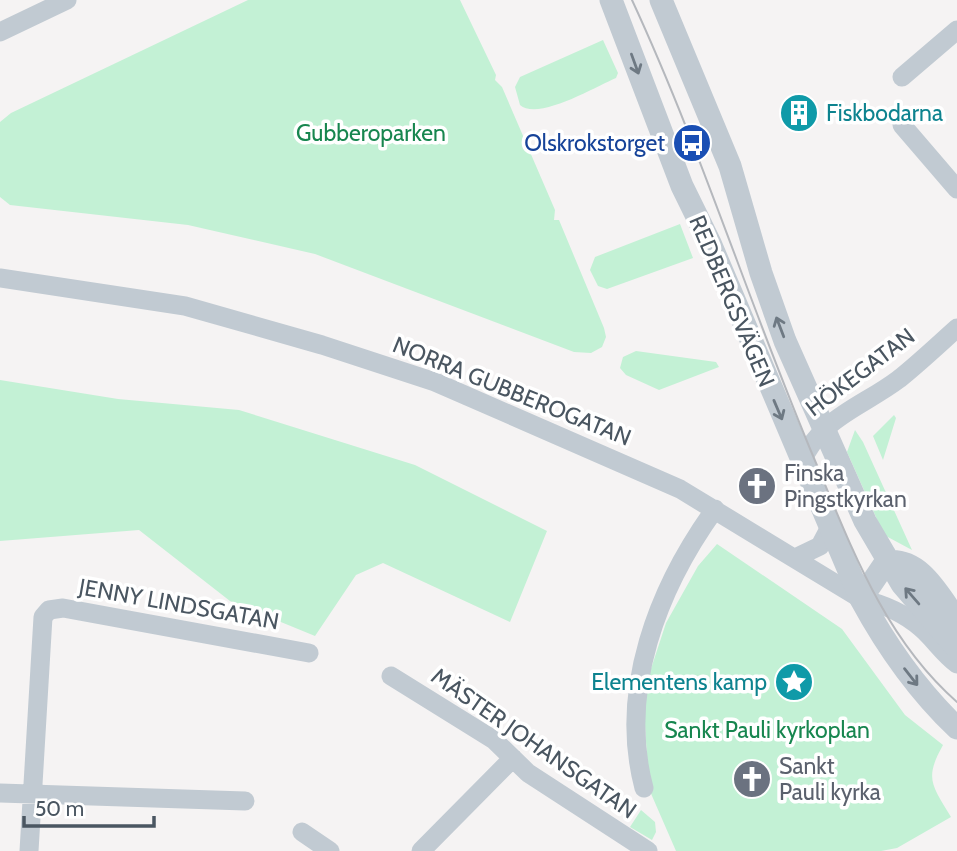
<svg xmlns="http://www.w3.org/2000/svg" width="957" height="851" viewBox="0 0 957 851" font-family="Cabin,sans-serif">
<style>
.green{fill:#c3f1d5}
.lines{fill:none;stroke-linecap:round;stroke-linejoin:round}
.minor{stroke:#c1cad2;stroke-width:19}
.tertiary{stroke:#c1cad2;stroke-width:23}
.tram{stroke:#b5b8bd;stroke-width:2}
.oneway{stroke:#6e7983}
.labels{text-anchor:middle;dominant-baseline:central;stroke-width:7;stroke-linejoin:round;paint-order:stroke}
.culture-label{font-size:23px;fill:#0d838f;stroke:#fff;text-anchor:start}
.park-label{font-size:23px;fill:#17864f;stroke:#fff}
.transit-label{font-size:23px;fill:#164399;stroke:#fff;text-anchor:end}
.street-label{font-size:23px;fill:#4a5661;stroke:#fff}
.worship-label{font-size:23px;fill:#5b616d;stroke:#fff;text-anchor:start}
</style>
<rect width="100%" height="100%" fill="#f5f3f3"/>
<!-- green -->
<path class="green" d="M 248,0 L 460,0 L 496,75 L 495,80 L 502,87 L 555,210 L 554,220 L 559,220 L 604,328 L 606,337 L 602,347 L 591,353 L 574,352 L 315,254 L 188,225 L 10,205 L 0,197 L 0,122 L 11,113 Z
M 603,40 L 618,73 L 616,78 C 595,87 538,121 520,105 L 515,87 L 520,77 Z
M 680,224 L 693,258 L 607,289 L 598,286 L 590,270 L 595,257 Z
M 636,351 L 716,362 L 719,367 L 659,390 L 626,375 L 620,368 L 623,357 Z
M 0,380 L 118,399 L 239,410 L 415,465 L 547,531 L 510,622 L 383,563 L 356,575 L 315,636 L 230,601 L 139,530 L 0,541 Z
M 894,415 L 896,418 L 883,460 L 873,436 Z
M 855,430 L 863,442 L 912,550 L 884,535 L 847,452 Z
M 717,544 L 842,629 L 905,715 L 943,745 C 924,779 932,785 951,817 L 897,848 L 881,851 L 676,851 L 649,789 L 643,693 L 666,623 L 698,566 Z
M 641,810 L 655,822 L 656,832 L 652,840 L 630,827 Z"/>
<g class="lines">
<!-- minor -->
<path class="minor" d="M 0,32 L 67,0
M 902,77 L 957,30
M 902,125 L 957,189
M 0,278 L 185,306 L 322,345 L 435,382 L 680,489 L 861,599 C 883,604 904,613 921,628 C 934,639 943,654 957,664
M 801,463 C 821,417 862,407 899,379 C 919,363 938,345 957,328
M 795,558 L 820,546 L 829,529
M 391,676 L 494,740 L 528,773 L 648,851
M 644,788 C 618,690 658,588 715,509
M 0,793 L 245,801
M 302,832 L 330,851
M 29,851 L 43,617 L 49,610 L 63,608 L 309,653
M 421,851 L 513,758"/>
<!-- tertiary -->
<path class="tertiary" d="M 611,0 L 682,186 L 710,243 L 861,599 C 887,647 917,690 957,728
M 661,0 L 730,166 L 761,273 L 785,341 L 865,521 L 902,584 L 957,648
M 861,599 L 886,562 C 921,557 939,596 957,620"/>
<!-- tram -->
<path class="tram" d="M 632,0 C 702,151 751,310 816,463 C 852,549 885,639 957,702"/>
</g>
<!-- one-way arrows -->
<defs><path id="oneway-shaft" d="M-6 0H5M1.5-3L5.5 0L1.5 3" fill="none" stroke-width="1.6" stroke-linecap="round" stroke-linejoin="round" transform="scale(1.75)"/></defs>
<g class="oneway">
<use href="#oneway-shaft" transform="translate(635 64) rotate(70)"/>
<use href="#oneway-shaft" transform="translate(780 327) rotate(-111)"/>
<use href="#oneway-shaft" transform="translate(778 410) rotate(67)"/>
<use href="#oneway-shaft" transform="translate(912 596) rotate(-131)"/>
<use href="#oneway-shaft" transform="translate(911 677) rotate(52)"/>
</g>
<!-- icons -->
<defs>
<symbol id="building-disc" viewBox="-11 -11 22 22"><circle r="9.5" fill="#0f9aa8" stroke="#fff"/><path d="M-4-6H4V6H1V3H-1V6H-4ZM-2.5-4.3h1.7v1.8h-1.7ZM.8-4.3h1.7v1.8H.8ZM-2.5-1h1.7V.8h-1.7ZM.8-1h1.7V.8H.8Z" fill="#fff"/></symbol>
<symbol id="bus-disc" viewBox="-11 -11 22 22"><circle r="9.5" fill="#1a4fb4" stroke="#fff"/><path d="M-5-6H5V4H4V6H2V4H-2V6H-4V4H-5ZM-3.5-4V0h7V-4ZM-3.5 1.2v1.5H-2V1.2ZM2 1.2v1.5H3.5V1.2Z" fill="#fff"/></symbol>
<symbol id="church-disc" viewBox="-11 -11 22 22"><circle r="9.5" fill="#6b7280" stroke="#fff"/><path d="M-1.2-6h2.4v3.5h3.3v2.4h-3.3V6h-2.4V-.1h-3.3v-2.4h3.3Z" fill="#fff"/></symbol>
<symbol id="sight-disc" viewBox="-11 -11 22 22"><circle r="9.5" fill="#0f9aa8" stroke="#fff"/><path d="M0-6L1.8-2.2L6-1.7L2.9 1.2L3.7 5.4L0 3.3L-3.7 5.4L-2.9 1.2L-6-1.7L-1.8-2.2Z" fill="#fff"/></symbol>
</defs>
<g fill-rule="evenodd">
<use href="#building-disc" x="777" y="91" width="44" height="44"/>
<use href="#bus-disc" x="670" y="121" width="44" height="44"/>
<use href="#church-disc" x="735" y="464" width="44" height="44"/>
<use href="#sight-disc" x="772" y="660" width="44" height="44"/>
<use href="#church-disc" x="730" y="757" width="44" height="44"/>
</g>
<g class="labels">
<!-- culture labels -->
<g class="culture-label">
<text x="826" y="113">Fiskbodarna</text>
<text x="767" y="682" text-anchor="end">Elementens kamp</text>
</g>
<!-- park labels -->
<g class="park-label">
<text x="371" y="133">Gubberoparken</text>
<text x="767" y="730">Sankt Pauli kyrkoplan</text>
</g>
<!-- transit labels -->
<g class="transit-label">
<text x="665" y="143">Olskrokstorget</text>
</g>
<!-- street labels -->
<g class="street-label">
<text transform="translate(732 301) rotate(67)">REDBERGSVÄGEN</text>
<text transform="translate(860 372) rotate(-37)">HÖKEGATAN</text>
<text transform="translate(512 391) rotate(22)">NORRA GUBBEROGATAN</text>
<text transform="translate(179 604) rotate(10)">JENNY LINDSGATAN</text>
<text transform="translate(534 743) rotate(35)">MÄSTER JOHANSGATAN</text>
</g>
<!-- worship labels -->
<g class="worship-label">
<text x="784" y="473">Finska<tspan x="784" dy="26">Pingstkyrkan</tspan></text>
<text x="779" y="766">Sankt<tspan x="779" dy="26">Pauli kyrka</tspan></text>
</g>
</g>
<!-- scale -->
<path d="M24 816v10h130v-10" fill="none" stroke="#4a5661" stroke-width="3.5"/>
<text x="35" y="816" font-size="21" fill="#4a5661" stroke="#ffffff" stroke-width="5" paint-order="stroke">50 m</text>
</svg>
